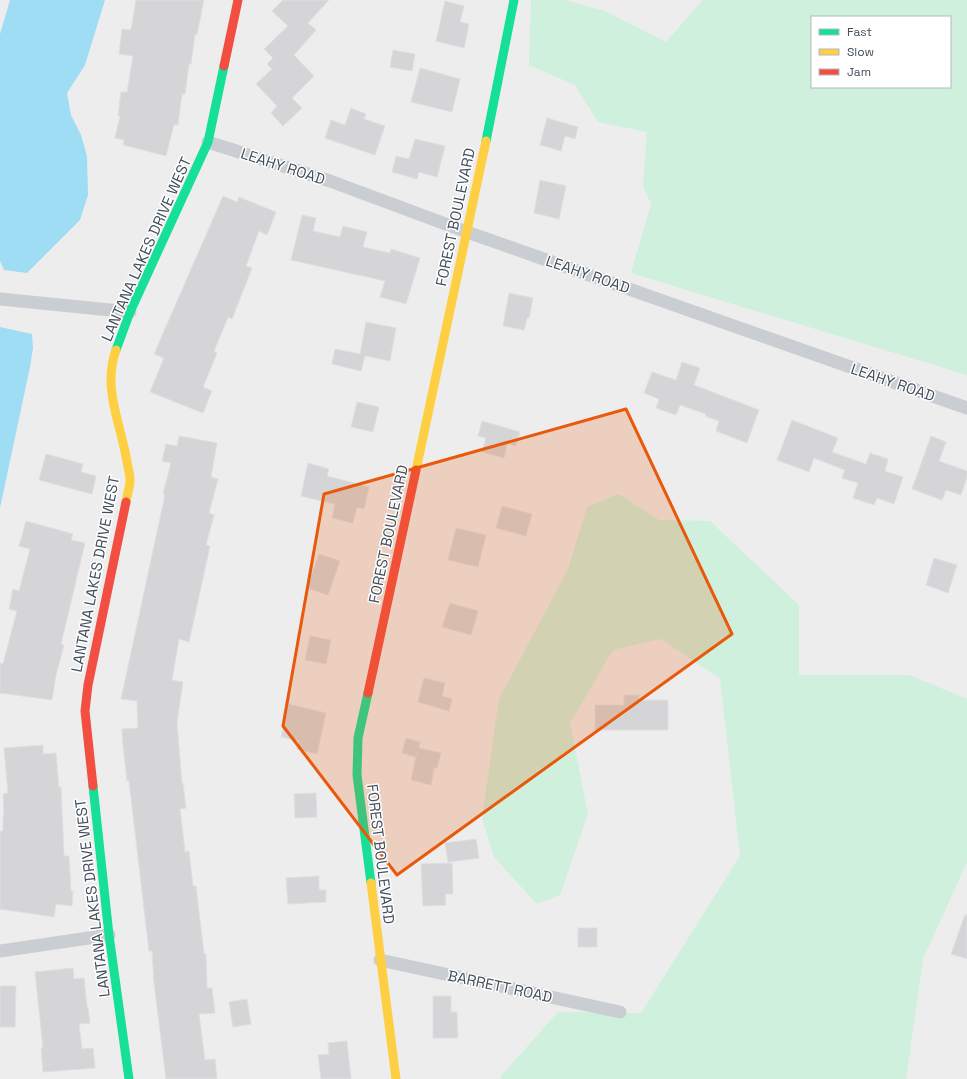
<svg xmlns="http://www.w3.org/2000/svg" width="967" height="1079" viewBox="0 0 967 1079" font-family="'Space Grotesk',sans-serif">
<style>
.green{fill:#cef0dc;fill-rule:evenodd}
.water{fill:#9eddf3}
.building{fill:#d5d5d7;stroke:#dfdfe0}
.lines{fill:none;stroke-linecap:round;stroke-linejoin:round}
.street{stroke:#caced2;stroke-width:13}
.fast{stroke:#16e098;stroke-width:9}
.slow{stroke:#ffcf43;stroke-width:9}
.jam{stroke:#f24e42;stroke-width:9}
.marked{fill:#e8590c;fill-opacity:0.2;stroke:#e8590c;stroke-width:3;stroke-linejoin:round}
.labels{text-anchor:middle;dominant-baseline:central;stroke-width:3;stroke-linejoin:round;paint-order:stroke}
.street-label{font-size:15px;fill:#424e5b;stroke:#fff}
</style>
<rect width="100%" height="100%" fill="#eeeded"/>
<!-- green -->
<path class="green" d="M 531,0 L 565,0 L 605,11 L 666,42 L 703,0 L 967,0 L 967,375 L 631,273 L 651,204 L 643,186 L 647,132 L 598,122 L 575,85 L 529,65 ZM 812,17 L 950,17 L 950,87 L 812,87 Z
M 619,494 L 659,520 L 710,521 L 799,605 L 799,675 L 909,675 L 967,699 L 967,862 L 923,959 L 906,1079 L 501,1079 L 501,1076 L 558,1012 L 641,1013 L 740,856 L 720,679 L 661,639 L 613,650 L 570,723 L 588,814 L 560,895 L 537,904 L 494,857 L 482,818 L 499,699 L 568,569 L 587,507 Z"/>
<!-- water -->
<path class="water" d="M 10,0 L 105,0 L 85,65 L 67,93 L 71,115 L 81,135 L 87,156 L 88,195 L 80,220 L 27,273 L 4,270 L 0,261 L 0,34 Z
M 0,327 L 32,334 L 33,348 L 30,367 L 0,508 Z"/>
<!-- building -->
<path class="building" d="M 136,0 L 204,0 L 197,35 L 195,34 L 191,64 L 189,64 L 185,94 L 182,94 L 178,125 L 174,124 L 166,156 L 123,145 L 124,140 L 115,138 L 120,116 L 118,116 L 121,92 L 127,92 L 133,56 L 119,54 L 122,29 L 131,30 Z
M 283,0 L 329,0 L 308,23 L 316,30 L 294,55 L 314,76 L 292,98 L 302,108 L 283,126 L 271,113 L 277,106 L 256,84 L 272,69 L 267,64 L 273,58 L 264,49 L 288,26 L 272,11 Z
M 445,1 L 464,6 L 460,22 L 469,24 L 464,48 L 436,41 Z
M 393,50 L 415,54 L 412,71 L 390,67 Z
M 420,68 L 460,79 L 452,112 L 411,102 Z
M 351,108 L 366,114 L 364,119 L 385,126 L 375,155 L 325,138 L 331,120 L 345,125 Z
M 547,118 L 578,127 L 575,139 L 565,136 L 561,151 L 540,145 Z
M 415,139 L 445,146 L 437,177 L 419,172 L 417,179 L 392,172 L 396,156 L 409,159 Z
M 540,180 L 566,186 L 559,219 L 534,213 Z
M 223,196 L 237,202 L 239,197 L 276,212 L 267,235 L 259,231 L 246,266 L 252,268 L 232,319 L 228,317 L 214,351 L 217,353 L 203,387 L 212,391 L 203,413 L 150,392 L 164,358 L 154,354 Z
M 302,215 L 316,218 L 313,231 L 340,237 L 343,226 L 367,232 L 363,247 L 390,253 L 391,249 L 420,258 L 406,304 L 380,297 L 385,281 L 291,260 Z
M 509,293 L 533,298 L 529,318 L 527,318 L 524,330 L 503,326 Z
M 366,322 L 396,328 L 390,361 L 365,356 L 361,371 L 332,364 L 335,349 L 360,354 Z
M 682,362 L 700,368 L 694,385 L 759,410 L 747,443 L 716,431 L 719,421 L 705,416 L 706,414 L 680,405 L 676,415 L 656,408 L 659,399 L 644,393 L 652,372 L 676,380 Z
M 357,402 L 379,407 L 373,432 L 351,427 Z
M 792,420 L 838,438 L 832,452 L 866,464 L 870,453 L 888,459 L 885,471 L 903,477 L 894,504 L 877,498 L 874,505 L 853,498 L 858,483 L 842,478 L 845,470 L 814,458 L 809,472 L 777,460 Z
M 482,421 L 520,432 L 516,446 L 507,443 L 504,458 L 482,452 L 486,438 L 478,436 Z
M 179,436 L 217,443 L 211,477 L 218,479 L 209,513 L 214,515 L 206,545 L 210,546 L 189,642 L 179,639 L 172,680 L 183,682 L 177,722 L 182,783 L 183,783 L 186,808 L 180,809 L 185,852 L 189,851 L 193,886 L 196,886 L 204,954 L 206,954 L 207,988 L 212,988 L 215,1013 L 199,1014 L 205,1060 L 215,1059 L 217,1079 L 166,1079 L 154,983 L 152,951 L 149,951 L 129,781 L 127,781 L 123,746 L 122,729 L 138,728 L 137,701 L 121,699 L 165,495 L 163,494 L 171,463 L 162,461 L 166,444 L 177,446 Z
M 931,436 L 946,442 L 939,461 L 967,471 L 967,477 L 961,495 L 946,490 L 942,500 L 912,489 Z
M 46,454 L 83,464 L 81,472 L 96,476 L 92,494 L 39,480 Z
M 308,463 L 329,469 L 327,476 L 369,487 L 364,509 L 357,507 L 353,523 L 332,518 L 335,504 L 301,496 Z
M 502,506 L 532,514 L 526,536 L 496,528 Z
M 26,521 L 73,534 L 71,540 L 85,543 L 61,644 L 64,645 L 56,675 L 52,700 L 0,693 L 0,663 L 3,664 L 17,611 L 9,609 L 13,589 L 19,591 L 30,549 L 19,546 Z
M 456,528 L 486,535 L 478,567 L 448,560 Z
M 319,554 L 340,561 L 328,595 L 307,588 Z
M 934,558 L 957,565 L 948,593 L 926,585 Z
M 450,603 L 478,611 L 471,635 L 442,627 Z
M 310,636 L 331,640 L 326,664 L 305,660 Z
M 424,678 L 445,683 L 442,696 L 452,699 L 449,711 L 418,702 Z
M 624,695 L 639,695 L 639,700 L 668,700 L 668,730 L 595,730 L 595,705 L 624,705 Z
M 288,704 L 326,713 L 317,754 L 297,749 L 299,741 L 281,737 Z
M 406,738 L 420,742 L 419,748 L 441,753 L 437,768 L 434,768 L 431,785 L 411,780 L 417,752 L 416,757 L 402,753 Z
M 43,745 L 43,754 L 56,753 L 59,788 L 61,787 L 64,856 L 69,856 L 71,891 L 73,891 L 72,906 L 56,904 L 54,917 L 0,909 L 0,831 L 3,831 L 3,815 L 4,815 L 3,794 L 8,793 L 4,748 Z
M 316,793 L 317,817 L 295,818 L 294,794 Z
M 476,839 L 479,858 L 448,862 L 445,843 Z
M 452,863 L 453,894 L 445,894 L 446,905 L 423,906 L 421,864 Z
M 319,876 L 319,890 L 326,890 L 326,902 L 288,904 L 286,878 Z
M 965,915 L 967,915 L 967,959 L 951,954 Z
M 578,928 L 597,928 L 597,947 L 578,947 Z
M 73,968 L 74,979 L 84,978 L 87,1007 L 88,1007 L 90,1023 L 79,1024 L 82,1049 L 93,1048 L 95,1068 L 43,1072 L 41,1048 L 43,1048 L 35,972 Z
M 0,986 L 16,986 L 15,1027 L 0,1027 Z
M 433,996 L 451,996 L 451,1012 L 457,1012 L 458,1038 L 433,1038 Z
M 247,999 L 251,1024 L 233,1027 L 229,1002 Z
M 347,1041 L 351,1079 L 321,1079 L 318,1055 L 329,1054 L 328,1043 Z"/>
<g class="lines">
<!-- street -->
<path class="street" d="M 208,142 L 330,181 L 467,232 L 967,408
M 0,299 L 130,312
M 0,951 L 109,935
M 380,960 L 620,1012"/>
<!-- fast -->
<path class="fast" d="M 486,141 L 514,0
M 116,350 L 130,312 L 208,142 L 224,66
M 368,693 L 358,738 L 357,775 L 371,883
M 93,786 L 109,935 L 129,1079"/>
<!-- slow -->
<path class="slow" d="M 116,350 C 102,388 121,424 127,462 C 128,468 130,474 130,480 C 130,487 127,495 126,502
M 416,470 L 486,141
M 371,883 L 396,1079"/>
<!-- jam -->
<path class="jam" d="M 224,66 L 238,0
M 368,693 L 416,470
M 93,786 L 85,711 L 88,685 L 126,502"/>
</g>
<!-- marked area -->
<path class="marked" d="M 626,409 L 732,634 L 397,875 L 283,726 L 324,494 Z"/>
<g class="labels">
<!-- street labels -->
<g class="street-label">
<text transform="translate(283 166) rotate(18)">LEAHY ROAD</text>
<text transform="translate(455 217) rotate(-78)">FOREST BOULEVARD</text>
<text transform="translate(146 249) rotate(-66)">LANTANA LAKES DRIVE WEST</text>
<text transform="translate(588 274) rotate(19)">LEAHY ROAD</text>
<text transform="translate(893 382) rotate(19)">LEAHY ROAD</text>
<text transform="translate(388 534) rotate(-78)">FOREST BOULEVARD</text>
<text transform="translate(95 574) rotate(-79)">LANTANA LAKES DRIVE WEST</text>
<text transform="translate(381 854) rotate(83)">FOREST BOULEVARD</text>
<text transform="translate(92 898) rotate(-97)">LANTANA LAKES DRIVE WEST</text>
<text transform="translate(500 986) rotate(12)">BARRETT ROAD</text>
</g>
</g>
<!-- legend -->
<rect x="811" y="16" width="140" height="72" fill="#ffffff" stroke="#b3b8bd"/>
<rect x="819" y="29" width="20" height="6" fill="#16e098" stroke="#b3b8bd"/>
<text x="847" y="36" font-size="12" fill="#424e5b">Fast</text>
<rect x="819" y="49" width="20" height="6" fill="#ffcf43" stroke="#b3b8bd"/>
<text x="847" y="56" font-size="12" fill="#424e5b">Slow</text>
<rect x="819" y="69" width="20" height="6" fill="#f24e42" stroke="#b3b8bd"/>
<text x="847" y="76" font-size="12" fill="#424e5b">Jam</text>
</svg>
